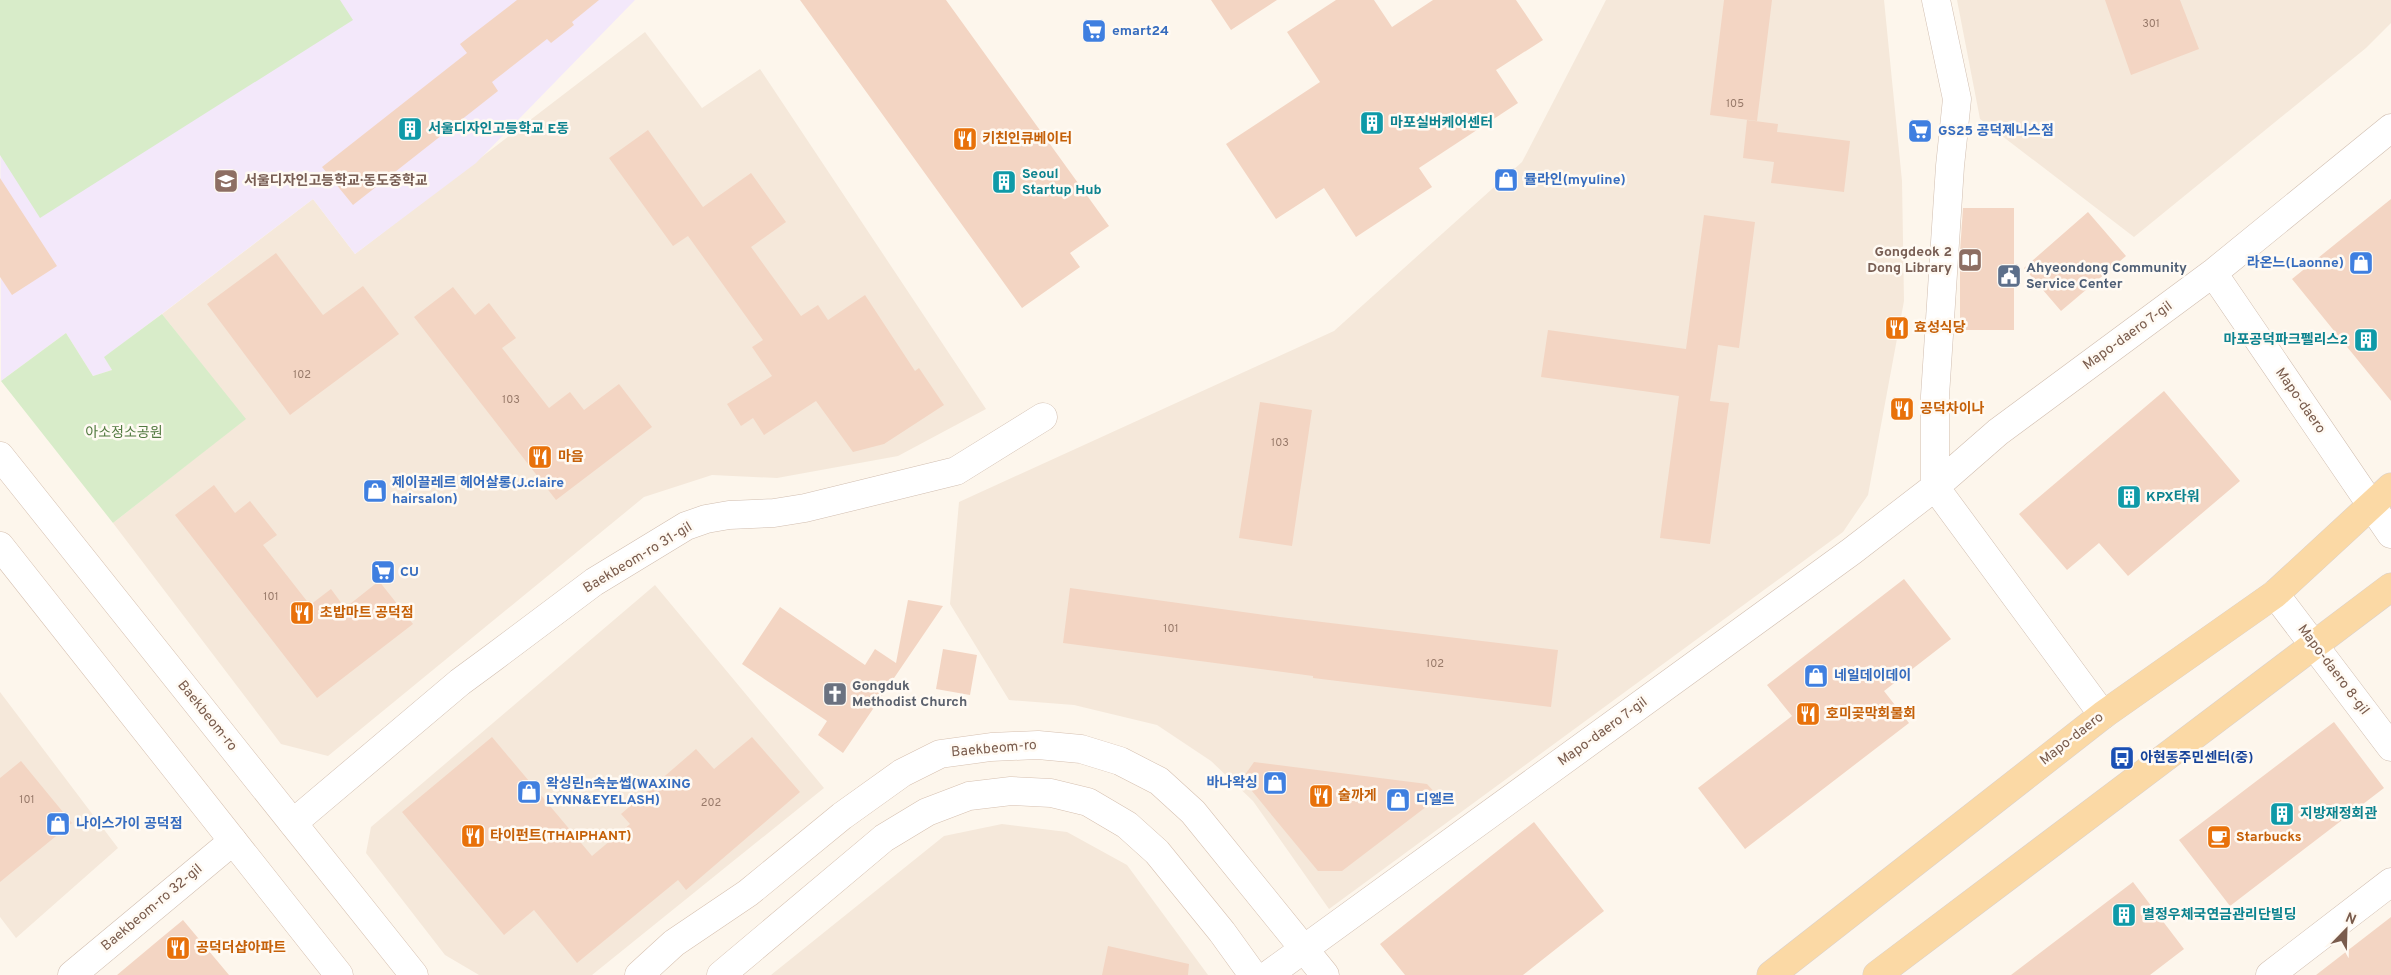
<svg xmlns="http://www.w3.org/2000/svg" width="2391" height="975" viewBox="0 0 2391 975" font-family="Overpass,'Noto Sans KR',sans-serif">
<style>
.residential{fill:#f5e8da}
.education{fill:#f3e8fa}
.green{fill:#d8ecc9}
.building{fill:#f3d5c3}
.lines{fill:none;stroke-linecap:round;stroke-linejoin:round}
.street-casing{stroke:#d1beb0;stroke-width:29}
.secondary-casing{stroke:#d6c0b0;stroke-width:29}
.primary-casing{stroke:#dad1cd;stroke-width:29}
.street{stroke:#fff;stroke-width:28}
.secondary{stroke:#fff;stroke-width:28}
.primary{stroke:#fbd9a5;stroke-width:28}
.labels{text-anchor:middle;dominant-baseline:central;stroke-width:5;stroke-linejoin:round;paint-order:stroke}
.number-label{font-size:11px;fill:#987a6a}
.shop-label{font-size:14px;font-weight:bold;fill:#366cbe;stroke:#fffaf3;text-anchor:start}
.culture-label{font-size:14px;font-weight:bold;fill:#0d838f;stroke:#fffaf3;text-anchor:start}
.food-label{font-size:14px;font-weight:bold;fill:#c56008;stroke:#fffaf3;text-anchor:start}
.education-label{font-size:14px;font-weight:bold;fill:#785e54;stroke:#fffaf3;text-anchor:start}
.service-label{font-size:14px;font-weight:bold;fill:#4e5e75;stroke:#fffaf3;text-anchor:start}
.street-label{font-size:14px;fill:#7a5c4d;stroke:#fffaf3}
.park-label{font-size:14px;fill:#537a41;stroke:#fffaf3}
.worship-label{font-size:14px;font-weight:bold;fill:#5b616d;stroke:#fffaf3;text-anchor:start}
.transit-label{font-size:14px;font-weight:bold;fill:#164399;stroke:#fffaf3;text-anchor:start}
</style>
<rect width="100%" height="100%" fill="#fdf6ec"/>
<!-- residential -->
<path class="residential" d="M 1606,0 L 1884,0 L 1902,181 L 1904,301 L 1868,495 L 1843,532 L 1329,909 L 1253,801 L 1211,761 L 1157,725 L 1074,705 L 1009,700 L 950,604 L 959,502 L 1334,331 L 1522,162 Z
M 1957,0 L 2391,0 L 2391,23 L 2366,48 L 2134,237 L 1980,119 Z
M 645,32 L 702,108 L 760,69 L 986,409 L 898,456 L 777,478 L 712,475 L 644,497 L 328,756 L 281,744 L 113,523 L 245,419 L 162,314 L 313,199 L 355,254 Z
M 655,585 L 824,788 L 592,975 L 479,975 L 445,955 L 366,853 L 371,827 Z
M 0,692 L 118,848 L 16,938 L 0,917 Z
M 1002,824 L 1067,832 L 1127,865 L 1208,975 L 771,975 L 944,836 Z"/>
<!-- education -->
<path class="education" d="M 0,0 L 635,0 L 476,163 L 355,254 L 313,199 L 105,357 L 112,370 L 93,376 L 66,333 L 1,381 Z"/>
<!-- green -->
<path class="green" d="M 0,0 L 340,0 L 353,20 L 40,218 L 0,155 Z
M 162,314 L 246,419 L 113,523 L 1,381 L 66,333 L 93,376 L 112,370 L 104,357 Z"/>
<!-- building -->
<path class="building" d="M 517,0 L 599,0 L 572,22 L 574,25 L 551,43 L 547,39 L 492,82 L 498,91 L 353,205 L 322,167 L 467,53 L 460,44 Z
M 800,0 L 946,0 L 1109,226 L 1070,253 L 1080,267 L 1022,308 Z
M 1211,0 L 1277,0 L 1231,30 Z
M 1336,0 L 1374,0 L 1392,27 L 1433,0 L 1516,0 L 1543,40 L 1496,70 L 1518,103 L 1419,168 L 1432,187 L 1356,237 L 1324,188 L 1276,219 L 1226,144 L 1320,82 L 1287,32 Z
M 1724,0 L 1772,0 L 1757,121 L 1710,115 Z
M 2105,0 L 2180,0 L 2199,49 L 2131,75 Z
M 1747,120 L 1778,124 L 1777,132 L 1850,141 L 1844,192 L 1771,183 L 1774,162 L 1743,158 Z
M 648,130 L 703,207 L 751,173 L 786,222 L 751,247 L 801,316 L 818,305 L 828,320 L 865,295 L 915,371 L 919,368 L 944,405 L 884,444 L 853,452 L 816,401 L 764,435 L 753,418 L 741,426 L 727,404 L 772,376 L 752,347 L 763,340 L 688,236 L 673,246 L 609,158 Z
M 0,178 L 57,266 L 12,295 L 0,277 Z
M 2391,199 L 2391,401 L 2292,279 Z
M 1963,208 L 2014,208 L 2014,330 L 1960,330 L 1960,252 Z
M 2088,212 L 2126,256 L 2061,311 L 2024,268 Z
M 1704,215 L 1755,222 L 1739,348 L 1718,345 L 1714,374 L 1710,401 L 1729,403 L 1710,544 L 1660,538 L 1679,396 L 1541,377 L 1548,330 L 1686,349 Z
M 276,253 L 323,315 L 363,286 L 399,334 L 290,415 L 207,304 Z
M 453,287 L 475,315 L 489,303 L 516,338 L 502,348 L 549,408 L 570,392 L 584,410 L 619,384 L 652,427 L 556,500 L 414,317 Z
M 2164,391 L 2240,481 L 2128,576 L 2099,543 L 2067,570 L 2019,514 Z
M 1260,402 L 1312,410 L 1292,546 L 1239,538 Z
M 214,485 L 235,513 L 250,501 L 277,535 L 263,545 L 310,605 L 331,589 L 345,608 L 379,581 L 413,624 L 317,698 L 175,515 Z
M 1904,579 L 1951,639 L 1884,691 L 1909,723 L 1745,849 L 1698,788 L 1792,716 L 1767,685 Z
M 1070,588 L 1280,617 L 1558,650 L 1551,707 L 1313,678 L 1313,676 L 1063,643 Z
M 908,600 L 943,606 L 843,753 L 818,735 L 827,721 L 742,664 L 780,607 L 865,665 L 875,649 L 896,663 Z
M 943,649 L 977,655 L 970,695 L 936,689 Z
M 2334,722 L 2384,788 L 2230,906 L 2179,840 Z
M 492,737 L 592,856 L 630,824 L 621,814 L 696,749 L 714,769 L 752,737 L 800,792 L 686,890 L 678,880 L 577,963 L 534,910 L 504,935 L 402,812 Z
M 21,761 L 72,823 L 0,882 L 0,778 Z
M 1254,762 L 1427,784 L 1439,797 L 1342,871 L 1318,871 L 1242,779 Z
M 1534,822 L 1604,911 L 1523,975 L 1405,975 L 1380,944 Z
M 2133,882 L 2184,949 L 2150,975 L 2011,975 Z
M 2391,917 L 2391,975 L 2316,975 Z
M 183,920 L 229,975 L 117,975 L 160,939 Z
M 1108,946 L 1189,964 L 1188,975 L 1102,975 Z"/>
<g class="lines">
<defs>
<path id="street" d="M 1936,0 L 1957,99 L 1950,166 L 1935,396 L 1935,487 L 2103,715
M 2213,273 L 2391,534
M 2275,594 L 2391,747
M 293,823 L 460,682 L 494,657 L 594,582 L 686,526 L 706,519 L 729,515 L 774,513 L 805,508 L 956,471 L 1043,417
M 72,975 L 233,841
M 1268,975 L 1852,551 L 1935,487 L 1998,432 L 2213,273 L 2391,128
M 2270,975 L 2391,882"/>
<path id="secondary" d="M 0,456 L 414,975
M 0,546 L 339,975
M 639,975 L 674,943 L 748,893 L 842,816 L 902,773 L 940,754 L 991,747 L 1038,745 L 1081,749 L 1120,761 L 1159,781 L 1193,812 L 1325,975
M 721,975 L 884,838 L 927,812 L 969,796 L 1011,791 L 1051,793 L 1088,802 L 1127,825 L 1157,852 L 1222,932 L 1253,975"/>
<path id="primary" d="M 1771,975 L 2103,715 L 2275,594 L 2391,487
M 1877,975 L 2391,587"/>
</defs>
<!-- street casing -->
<use href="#street" class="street-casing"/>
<!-- secondary casing -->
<use href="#secondary" class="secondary-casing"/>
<!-- primary casing -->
<use href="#primary" class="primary-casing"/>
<!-- street -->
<use href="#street" class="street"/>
<!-- secondary -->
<use href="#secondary" class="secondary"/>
<!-- primary -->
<use href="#primary" class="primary"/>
</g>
<!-- icons -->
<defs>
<symbol id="supermarket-square" viewBox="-11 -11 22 22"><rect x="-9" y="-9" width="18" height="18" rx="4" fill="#3f7fe0" stroke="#fffaf3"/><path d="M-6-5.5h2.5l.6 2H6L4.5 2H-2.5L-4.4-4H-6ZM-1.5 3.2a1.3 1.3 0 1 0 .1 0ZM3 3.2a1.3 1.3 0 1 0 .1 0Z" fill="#fff"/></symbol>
<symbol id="building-square" viewBox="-11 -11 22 22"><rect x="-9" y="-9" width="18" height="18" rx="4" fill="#0f9aa8" stroke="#fffaf3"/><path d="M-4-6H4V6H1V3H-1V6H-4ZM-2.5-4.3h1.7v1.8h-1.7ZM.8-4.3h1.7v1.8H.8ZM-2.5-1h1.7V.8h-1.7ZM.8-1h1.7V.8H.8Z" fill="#fff"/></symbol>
<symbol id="restaurant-square" viewBox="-11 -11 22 22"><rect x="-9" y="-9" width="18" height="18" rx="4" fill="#e8710a" stroke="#fffaf3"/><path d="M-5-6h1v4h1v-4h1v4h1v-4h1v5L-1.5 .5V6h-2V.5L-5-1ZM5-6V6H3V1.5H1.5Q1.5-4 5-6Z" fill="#fff"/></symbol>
<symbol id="shop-square" viewBox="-11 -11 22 22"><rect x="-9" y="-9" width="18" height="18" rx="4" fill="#3f7fe0" stroke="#fffaf3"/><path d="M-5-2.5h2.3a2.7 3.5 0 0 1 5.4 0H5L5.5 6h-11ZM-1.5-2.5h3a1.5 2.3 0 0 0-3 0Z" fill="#fff"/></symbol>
<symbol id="school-square" viewBox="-11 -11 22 22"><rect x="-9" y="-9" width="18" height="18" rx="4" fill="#8d6e63" stroke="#fffaf3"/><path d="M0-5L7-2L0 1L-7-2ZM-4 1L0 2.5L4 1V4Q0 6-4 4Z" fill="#fff"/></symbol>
<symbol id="library-square" viewBox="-11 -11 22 22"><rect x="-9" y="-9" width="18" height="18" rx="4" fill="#8d6e63" stroke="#fffaf3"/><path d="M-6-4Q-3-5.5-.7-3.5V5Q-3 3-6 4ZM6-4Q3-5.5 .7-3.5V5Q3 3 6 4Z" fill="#fff"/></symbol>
<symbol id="civic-square" viewBox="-11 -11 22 22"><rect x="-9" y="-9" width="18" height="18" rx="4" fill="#5c6f8a" stroke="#fffaf3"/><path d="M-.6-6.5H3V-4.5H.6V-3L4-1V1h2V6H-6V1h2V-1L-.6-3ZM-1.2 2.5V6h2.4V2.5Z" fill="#fff"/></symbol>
<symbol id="church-square" viewBox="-11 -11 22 22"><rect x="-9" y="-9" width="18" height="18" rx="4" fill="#6b7280" stroke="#fffaf3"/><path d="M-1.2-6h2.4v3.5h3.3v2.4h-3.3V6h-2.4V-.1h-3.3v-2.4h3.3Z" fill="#fff"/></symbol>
<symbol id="bus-square" viewBox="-11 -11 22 22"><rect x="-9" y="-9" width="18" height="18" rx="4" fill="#1a4fb4" stroke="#fffaf3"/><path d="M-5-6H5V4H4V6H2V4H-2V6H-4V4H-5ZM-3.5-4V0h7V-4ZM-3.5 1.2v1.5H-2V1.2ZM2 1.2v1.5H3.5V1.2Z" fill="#fff"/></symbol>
<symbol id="cafe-square" viewBox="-11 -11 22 22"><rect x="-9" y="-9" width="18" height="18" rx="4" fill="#e8710a" stroke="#fffaf3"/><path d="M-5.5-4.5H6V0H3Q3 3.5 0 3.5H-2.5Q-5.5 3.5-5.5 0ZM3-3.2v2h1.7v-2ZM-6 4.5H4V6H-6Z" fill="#fff"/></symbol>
</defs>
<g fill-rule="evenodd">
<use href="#supermarket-square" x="1080" y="17" width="28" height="28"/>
<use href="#building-square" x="1358" y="109" width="28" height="28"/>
<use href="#building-square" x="396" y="115" width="28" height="28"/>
<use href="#supermarket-square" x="1906" y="117" width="28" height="28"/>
<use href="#restaurant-square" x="951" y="125" width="28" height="28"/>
<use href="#shop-square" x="1492" y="166" width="28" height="28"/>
<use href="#school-square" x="212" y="167" width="28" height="28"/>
<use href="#building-square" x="990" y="168" width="28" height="28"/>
<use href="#library-square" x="1956" y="246" width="28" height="28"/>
<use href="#shop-square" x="2347" y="249" width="28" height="28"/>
<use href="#civic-square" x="1995" y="262" width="28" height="28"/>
<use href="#restaurant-square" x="1883" y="314" width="28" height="28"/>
<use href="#building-square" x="2352" y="326" width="28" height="28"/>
<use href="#restaurant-square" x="1888" y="395" width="28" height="28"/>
<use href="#restaurant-square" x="526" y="443" width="28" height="28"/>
<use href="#shop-square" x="361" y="477" width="28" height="28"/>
<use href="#building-square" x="2115" y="483" width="28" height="28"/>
<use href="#supermarket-square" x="369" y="558" width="28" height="28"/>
<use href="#restaurant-square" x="288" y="599" width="28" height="28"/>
<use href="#shop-square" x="1802" y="662" width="28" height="28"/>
<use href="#church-square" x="821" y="680" width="28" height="28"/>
<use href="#restaurant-square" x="1794" y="700" width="28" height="28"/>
<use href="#bus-square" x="2108" y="744" width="28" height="28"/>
<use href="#shop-square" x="1261" y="769" width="28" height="28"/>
<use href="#shop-square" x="515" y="778" width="28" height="28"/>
<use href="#restaurant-square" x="1307" y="782" width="28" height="28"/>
<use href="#shop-square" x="1384" y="786" width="28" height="28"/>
<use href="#building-square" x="2268" y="800" width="28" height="28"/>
<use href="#shop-square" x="44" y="810" width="28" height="28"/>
<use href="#restaurant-square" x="459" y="822" width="28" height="28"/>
<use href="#cafe-square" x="2205" y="823" width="28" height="28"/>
<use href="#building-square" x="2110" y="901" width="28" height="28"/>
<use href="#restaurant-square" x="164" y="934" width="28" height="28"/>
</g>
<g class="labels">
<!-- number labels -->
<g class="number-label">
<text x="2151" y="24">301</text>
<text x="1735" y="104">105</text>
<text x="302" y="375">102</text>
<text x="511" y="400">103</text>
<text x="1280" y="443">103</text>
<text x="271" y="597">101</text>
<text x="1171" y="629">101</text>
<text x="1435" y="664">102</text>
<text x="27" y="800">101</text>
<text x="711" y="803">202</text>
</g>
<!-- shop labels -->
<g class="shop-label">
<text x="1112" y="31">emart24</text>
<text x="1938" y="131">GS25 공덕제니스점</text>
<text x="1524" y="180">뮬라인(myuline)</text>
<text x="2344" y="263" text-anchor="end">라온느(Laonne)</text>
<text x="392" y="483">제이끌레르 헤어살롱(J.claire<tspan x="392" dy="16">hairsalon)</tspan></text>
<text x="400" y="572">CU</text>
<text x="1834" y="676">네일데이데이</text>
<text x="1258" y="783" text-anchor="end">바나왁싱</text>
<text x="546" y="784">왁싱린n속눈썹(WAXING<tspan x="546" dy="16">LYNN&amp;EYELASH)</tspan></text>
<text x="1416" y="800">디엘르</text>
<text x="76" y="824">나이스가이 공덕점</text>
</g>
<!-- culture labels -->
<g class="culture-label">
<text x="1390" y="123">마포실버케어센터</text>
<text x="428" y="129">서울디자인고등학교 E동</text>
<text x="1022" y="174">Seoul<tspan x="1022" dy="16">Startup Hub</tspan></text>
<text x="2348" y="340" text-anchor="end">마포공덕파크펠리스2</text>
<text x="2146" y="497">KPX타워</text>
<text x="2300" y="814">지방재정회관</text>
<text x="2142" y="915">별정우체국연금관리단빌딩</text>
</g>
<!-- food labels -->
<g class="food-label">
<text x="982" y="139">키친인큐베이터</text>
<text x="1914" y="328">효성식당</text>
<text x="1920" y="409">공덕차이나</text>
<text x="558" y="457">마음</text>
<text x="320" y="613">초밥마트 공덕점</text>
<text x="1826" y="714">호미곶막회물회</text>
<text x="1338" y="796">술까게</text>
<text x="490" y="836">타이펀트(THAIPHANT)</text>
<text x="2236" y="837">Starbucks</text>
<text x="196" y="948">공덕더샵아파트</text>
</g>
<!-- education labels -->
<g class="education-label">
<text x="244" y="181">서울디자인고등학교·동도중학교</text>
<text x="1952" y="252" text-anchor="end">Gongdeok 2<tspan x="1952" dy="16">Dong Library</tspan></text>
</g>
<!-- service labels -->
<g class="service-label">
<text x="2026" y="268">Ahyeondong Community<tspan x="2026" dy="16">Service Center</tspan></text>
</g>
<!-- street labels -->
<g class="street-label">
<text transform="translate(2128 336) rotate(-36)">Mapo-daero 7-gil</text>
<text transform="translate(2300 401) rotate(55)">Mapo-daero</text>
<text transform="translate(638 558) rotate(-31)">Baekbeom-ro 31-gil</text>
<text transform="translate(2333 670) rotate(53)">Mapo-daero 8-gil</text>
<text transform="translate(207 716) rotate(51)">Baekbeom-ro</text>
<text transform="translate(1603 732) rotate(-36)">Mapo-daero 7-gil</text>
<text transform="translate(2072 739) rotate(-38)">Mapo-daero</text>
<text transform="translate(994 749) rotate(-5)">Baekbeom-ro</text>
<text transform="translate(152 908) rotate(-40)">Baekbeom-ro 32-gil</text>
</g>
<!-- park labels -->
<g class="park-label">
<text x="124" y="433">아소정소공원</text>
</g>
<!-- worship labels -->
<g class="worship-label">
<text x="852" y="686">Gongduk<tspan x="852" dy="16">Methodist Church</tspan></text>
</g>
<!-- transit labels -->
<g class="transit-label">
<text x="2140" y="758">아현동주민센터(중)</text>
</g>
</g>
<!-- north arrow -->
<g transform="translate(2346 930) rotate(23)" stroke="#fffaf3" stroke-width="4" paint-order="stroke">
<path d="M0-4L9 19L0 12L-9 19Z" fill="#7a5c4d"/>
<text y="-8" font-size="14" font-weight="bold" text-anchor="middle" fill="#7a5c4d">N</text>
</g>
</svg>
